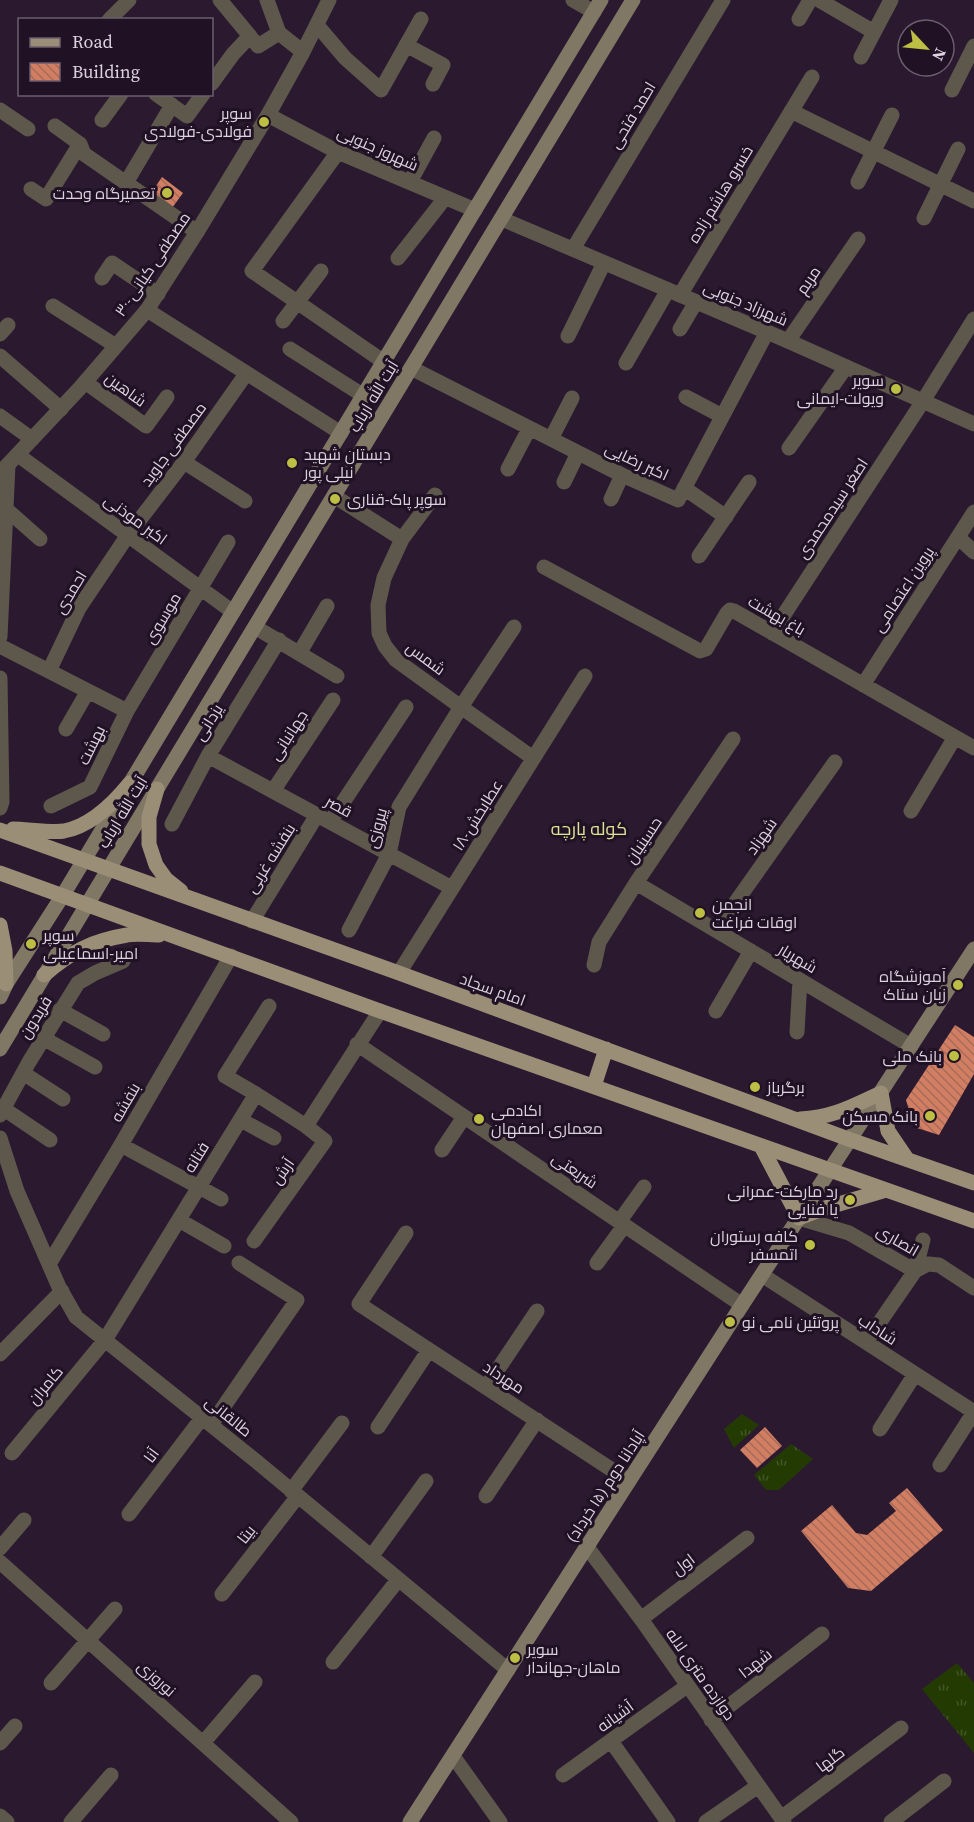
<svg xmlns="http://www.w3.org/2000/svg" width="974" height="1822" viewBox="0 0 974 1822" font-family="'Source Serif 4',Cairo,serif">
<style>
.park{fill:url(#park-tufts)}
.building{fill:url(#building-back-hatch)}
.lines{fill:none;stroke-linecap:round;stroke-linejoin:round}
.minor{stroke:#5e584c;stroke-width:15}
.tertiary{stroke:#5e584c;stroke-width:15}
.secondary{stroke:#807764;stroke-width:15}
.primary{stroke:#9a8e76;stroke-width:15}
.poi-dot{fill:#bcbf43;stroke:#211125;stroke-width:2}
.labels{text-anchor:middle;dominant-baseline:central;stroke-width:6;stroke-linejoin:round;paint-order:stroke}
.poi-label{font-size:16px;fill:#dcd1de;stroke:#211125;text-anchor:end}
.street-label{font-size:16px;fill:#dcd1de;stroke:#211125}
.neighbourhood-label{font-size:18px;fill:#dee294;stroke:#211125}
</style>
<defs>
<pattern id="park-tufts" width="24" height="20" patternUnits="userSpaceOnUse" patternTransform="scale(1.5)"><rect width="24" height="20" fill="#233b03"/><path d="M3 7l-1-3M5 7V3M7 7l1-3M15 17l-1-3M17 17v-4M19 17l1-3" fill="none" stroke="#425627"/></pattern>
<pattern id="building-back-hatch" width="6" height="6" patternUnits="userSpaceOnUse" patternTransform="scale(1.5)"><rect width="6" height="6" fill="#d27e63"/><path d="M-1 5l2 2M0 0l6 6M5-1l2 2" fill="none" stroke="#a76b59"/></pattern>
</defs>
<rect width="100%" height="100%" fill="#2b1a2f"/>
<!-- park -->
<path class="park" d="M 742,1414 L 759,1425 L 734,1448 L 724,1429 Z
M 791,1444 L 813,1459 L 779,1490 L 766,1490 L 754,1475 Z
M 957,1663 L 974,1683 L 974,1753 L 922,1689 Z"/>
<!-- building -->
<path class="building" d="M 162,177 L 183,193 L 172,208 L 151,193 Z
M 955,1025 L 974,1037 L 974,1074 L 939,1135 L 914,1127 L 906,1100 Z
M 765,1427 L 782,1446 L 757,1468 L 740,1450 Z
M 907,1488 L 943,1530 L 871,1591 L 848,1588 L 801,1531 L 832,1505 L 856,1533 L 867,1535 L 896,1511 L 889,1503 Z"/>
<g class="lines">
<!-- minor -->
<path class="minor" d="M 220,0 L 258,46 L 279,33
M 573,0 L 594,12
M 819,0 L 874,32
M 799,19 L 810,0
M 109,20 L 129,0
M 317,25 L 345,58 L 381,90 L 421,19
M 406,45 L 443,65 L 433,84
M 861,57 L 891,0
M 212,83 L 233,54 L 250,36
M 952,90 L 974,46
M 156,94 L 187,116 L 203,94
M 0,110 L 28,129
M 791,111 L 974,201
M 268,115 L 338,152 L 475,210
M 102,120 L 121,94
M 55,126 L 80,144 L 84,154 L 126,183 L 172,105
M 338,152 L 252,271 L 384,362
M 410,182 L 434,138
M 858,182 L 892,115
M 126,183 L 197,232
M 31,189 L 46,199 L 80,144
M 924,218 L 958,149
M 573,249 L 723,0
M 398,258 L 445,198
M 102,278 L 112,263 L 158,294
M 680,295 L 812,77
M 53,306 L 116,346
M 147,310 L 341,433
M 283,321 L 321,271
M 680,329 L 696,302
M 0,334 L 8,325
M 568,336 L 604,263
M 788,341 L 858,239
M 290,349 L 364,396
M 0,356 L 61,409
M 626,363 L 668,290
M 411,368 L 622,475 L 678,500 L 767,332
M 85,382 L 146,426 L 167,397
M 686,397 L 722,416
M 0,416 L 32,439
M 551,439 L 572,398
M 789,448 L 846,367
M 18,455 L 233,612
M 184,462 L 245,501
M 508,469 L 529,429
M 564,482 L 578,453
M 684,488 L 726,517
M 435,495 L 402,539 L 384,578 L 378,605 L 379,633 L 385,646 L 396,660 L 461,707 L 514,627
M 334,496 L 402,539
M 611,499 L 622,475
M 6,509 L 40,539
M 958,537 L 974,552
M 699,556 L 749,482
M 544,567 L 700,651 L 706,649 L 727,613 L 730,610 L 734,611 L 974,748
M 255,627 L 337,676
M 772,633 L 923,401 L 974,319
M 0,637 L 8,465
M 0,646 L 127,711
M 300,652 L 327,606
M 49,671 L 79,608 L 128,535 L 184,462 L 246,374
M 0,678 L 2,802 L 0,808
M 863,685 L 974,512
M 66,729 L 88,691
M 208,756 L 452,888
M 273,791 L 333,700
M 51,806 L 90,787 L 127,711 L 228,542
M 911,811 L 955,737
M 330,822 L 406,707
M 172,824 L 208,756 L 279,640
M 636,883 L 911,1046
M 252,921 L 317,815
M 349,930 L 389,854 L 399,807 L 461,707 L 533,758
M 716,930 L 835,762
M 594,965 L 599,942 L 636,883 L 733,739
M 399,973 L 585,676
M 60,1010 L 103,1034
M 716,1011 L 751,951
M 797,1032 L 800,980
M 43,1038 L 95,1067
M 357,1044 L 742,1305
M 23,1073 L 63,1099
M 256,1094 L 306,1126
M 4,1109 L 50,1140
M 0,1115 L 29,1062 L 78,983 L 95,973 L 123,961
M 241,1120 L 274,1138
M 0,1138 L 17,1191 L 59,1287 L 76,1317 L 256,1461 L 508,1670
M 121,1145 L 221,1199
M 442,1150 L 464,1117
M 799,1218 L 849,1233 L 915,1271 L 928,1264 L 939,1265 L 974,1288
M 179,1220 L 224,1246
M 619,1222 L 644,1187
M 406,1233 L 359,1304 L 629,1481
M 254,1241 L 325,1141 L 306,1126 L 380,1011
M 597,1263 L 624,1226
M 49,1264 L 118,1150 L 231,956
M 762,1275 L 974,1412 L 940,1465
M 866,1342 L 915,1271 L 923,1240
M 0,1354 L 62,1291
M 486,1387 L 537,1311
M 211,1425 L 297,1300 L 239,1263
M 378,1427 L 429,1350
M 880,1429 L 915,1374
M 12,1453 L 105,1340 L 256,1094 L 225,1076 L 269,1006
M 291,1491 L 342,1423
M 486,1496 L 537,1420
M 129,1514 L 202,1418
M 587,1547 L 641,1619 L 784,1822
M 0,1548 L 24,1520
M 371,1557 L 426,1481
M 0,1562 L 291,1822
M 222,1594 L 298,1496
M 641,1619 L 747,1538
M 333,1662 L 398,1580
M 51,1683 L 115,1609
M 711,1720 L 822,1634
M 611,1741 L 668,1822
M 0,1743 L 15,1726
M 203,1743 L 255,1682
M 453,1756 L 500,1822
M 563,1775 L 687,1686
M 0,1816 L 7,1822
M 781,1818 L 901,1728
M 71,1822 L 111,1775
M 706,1822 L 758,1786
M 891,1822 L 944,1781"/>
<!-- tertiary -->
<path class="tertiary" d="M 267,0 L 279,33 L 303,52
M 502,219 L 788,341 L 974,424
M 0,473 L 80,388 L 147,310 L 197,232 L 268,115 L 303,52 L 329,0"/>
<!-- secondary -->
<path class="secondary" d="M 0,997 L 6,984 L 63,895 L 601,0
M 0,1049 L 633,0
M 410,1822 L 742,1305 L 974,949"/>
<!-- primary -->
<path class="primary" d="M 157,789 L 149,817 L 149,844 L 156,865 L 166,879 L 181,891
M 13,829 C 26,829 51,833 64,831 C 91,826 113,804 130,783
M 0,830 L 399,973 L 851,1140 L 974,1183
M 0,873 L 380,1011 L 974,1221
M 0,925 L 5,951 L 6,984
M 44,975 C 71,952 91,941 127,935 C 137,933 149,935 159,935
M 594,1086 L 606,1049
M 800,1119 C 832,1118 853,1106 881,1093 L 888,1131 L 907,1159
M 761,1146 L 799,1218 L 822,1209 L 886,1190"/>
</g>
<!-- markers -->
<g class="poi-dot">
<circle cx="264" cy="122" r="6"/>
<circle cx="167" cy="193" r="6"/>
<circle cx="896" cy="389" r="6"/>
<circle cx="292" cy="463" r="6"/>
<circle cx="335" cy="499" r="6"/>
<circle cx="700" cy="913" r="6"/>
<circle cx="31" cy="944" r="6"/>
<circle cx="958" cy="985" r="6"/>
<circle cx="954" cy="1056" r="6"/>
<circle cx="755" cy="1087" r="6"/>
<circle cx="930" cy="1116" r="6"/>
<circle cx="479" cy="1119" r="6"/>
<circle cx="850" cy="1200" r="6"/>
<circle cx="810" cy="1245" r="6"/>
<circle cx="730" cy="1322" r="6"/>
<circle cx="515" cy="1658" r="6"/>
</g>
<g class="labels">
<!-- poi labels -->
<g class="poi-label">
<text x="252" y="113">سوپر<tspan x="252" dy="18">فولادی-فولادی</tspan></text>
<text x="155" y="193">تعمیرگاه وحدت</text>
<text x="884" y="380">سوپر<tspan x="884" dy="18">ویولت-ایمانی</tspan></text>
<text x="304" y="454" text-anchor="start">دبستان شهید<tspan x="304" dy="18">نیلی پور</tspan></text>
<text x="347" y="499" text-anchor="start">سوپر پاک-قناری</text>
<text x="712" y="904" text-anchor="start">انجمن<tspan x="712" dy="18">اوقات فراغت</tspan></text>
<text x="43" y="935" text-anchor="start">سوپر<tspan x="43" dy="18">امیر-اسماعیلی</tspan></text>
<text x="946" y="976">آموزشگاه<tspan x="946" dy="18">زبان ستاک</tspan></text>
<text x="942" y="1056">بانک ملی</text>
<text x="767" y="1087" text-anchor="start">برگرباز</text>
<text x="491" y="1110" text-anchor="start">اکادمی<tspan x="491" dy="18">معماری اصفهان</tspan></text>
<text x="918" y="1116">بانک مسکن</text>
<text x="838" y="1191">رد مارکت-عمرانی<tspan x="838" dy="18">یا فنایی</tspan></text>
<text x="798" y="1236">كافه رستوران<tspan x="798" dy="18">اتمسفر</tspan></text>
<text x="742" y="1322" text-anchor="start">پروتئین نامی نو</text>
<text x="527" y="1649" text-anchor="start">سوپر<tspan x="527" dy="18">ماهان-جهاندار</tspan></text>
</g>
<!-- street labels -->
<g class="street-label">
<text transform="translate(632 115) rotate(-59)">احمد فتحی</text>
<text transform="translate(378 148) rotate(24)">شهروز جنوبی</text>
<text transform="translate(720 194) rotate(-59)">خسرو هاشم زاده</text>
<text transform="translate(152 264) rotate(-56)">۳۰-مصطفی کیانی</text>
<text transform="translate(808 280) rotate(-56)">مریم</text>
<text transform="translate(746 303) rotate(23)">شهرزاد جنوبی</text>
<text transform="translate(126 389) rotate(36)">شاهین</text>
<text transform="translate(373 396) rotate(-59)">آیت الله ارباب</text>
<text transform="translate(173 444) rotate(-54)">مصطفی جاوید</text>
<text transform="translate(637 461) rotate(25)">اکبر رضایی</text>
<text transform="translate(832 508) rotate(-57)">اصغر سیدمحمدی</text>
<text transform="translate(136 519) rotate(36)">اکبر موذنی</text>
<text transform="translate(903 589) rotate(-57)">پروین اعتصامی</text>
<text transform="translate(70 592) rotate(-59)">احمدی</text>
<text transform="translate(777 615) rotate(30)">باغ بهشت</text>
<text transform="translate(162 618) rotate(-59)">موسوی</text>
<text transform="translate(426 658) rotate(37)">شمس</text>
<text transform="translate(208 722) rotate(-58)">یزدانی</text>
<text transform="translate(288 735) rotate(-57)">جهانبانی</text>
<text transform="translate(91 745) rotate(-64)">بهشت</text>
<text transform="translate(339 806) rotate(29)">قصر</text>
<text transform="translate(122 812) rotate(-59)">آیت الله ارباب</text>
<text transform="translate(477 815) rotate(-58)">۱۸-عطابخش</text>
<text transform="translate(376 828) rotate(-75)">پیروزی</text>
<text transform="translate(761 836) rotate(-55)">شهزاد</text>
<text transform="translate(643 840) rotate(-56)">حسینیان</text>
<text transform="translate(270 858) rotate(-58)">بنفشه غربی</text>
<text transform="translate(798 958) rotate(31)">شهریار</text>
<text transform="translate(493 989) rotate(20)">امام سجاد</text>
<text transform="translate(35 1017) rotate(-58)">فریدون</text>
<text transform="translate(125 1102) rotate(-60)">بنفشه</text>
<text transform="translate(196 1157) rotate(-58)">فتانه</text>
<text transform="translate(575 1170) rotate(34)">شریعتی</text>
<text transform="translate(282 1171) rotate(-55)">آرش</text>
<text transform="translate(898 1240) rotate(30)">انصاری</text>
<text transform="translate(878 1329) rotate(33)">شاداب</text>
<text transform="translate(504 1377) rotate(33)">مهرداد</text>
<text transform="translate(45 1385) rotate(-50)">کامران</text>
<text transform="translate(229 1416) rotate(39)">طالقانی</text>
<text transform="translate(151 1455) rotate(-53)">آنا</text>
<text transform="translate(605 1486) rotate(-57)">آپادانا دوم (۱۵ خرداد)</text>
<text transform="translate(246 1534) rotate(-52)">بیتا</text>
<text transform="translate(683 1564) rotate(-37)">اول</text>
<text transform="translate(755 1663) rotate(-38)">شهدا</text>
<text transform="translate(701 1674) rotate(55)">دوازده متری لاله</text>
<text transform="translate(157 1678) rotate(42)">نوروزی</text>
<text transform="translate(615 1716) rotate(-36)">آشیانه</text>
<text transform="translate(830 1759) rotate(-37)">گلها</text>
</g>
<!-- neighbourhood labels -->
<g class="neighbourhood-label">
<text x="589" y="828">کوله پارچه</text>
</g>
</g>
<!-- legend -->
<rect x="18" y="18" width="195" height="78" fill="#211125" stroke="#6c5e6f" stroke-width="1.5"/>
<rect x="30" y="38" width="30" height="9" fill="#9a8e76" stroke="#6c5e6f" stroke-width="1.5"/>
<text x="72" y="48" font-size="18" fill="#dcd1de">Road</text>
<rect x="30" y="63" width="30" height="18" fill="url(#building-back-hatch)" stroke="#6c5e6f" stroke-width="1.5"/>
<text x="72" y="78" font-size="18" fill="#dcd1de">Building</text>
<!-- north arrow -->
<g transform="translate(926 48) rotate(116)"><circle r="28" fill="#211125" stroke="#6c5e6f" stroke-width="1.5"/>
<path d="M0-4.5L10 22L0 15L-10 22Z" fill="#bcbf43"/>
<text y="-9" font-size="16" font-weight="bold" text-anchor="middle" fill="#dcd1de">N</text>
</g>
</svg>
